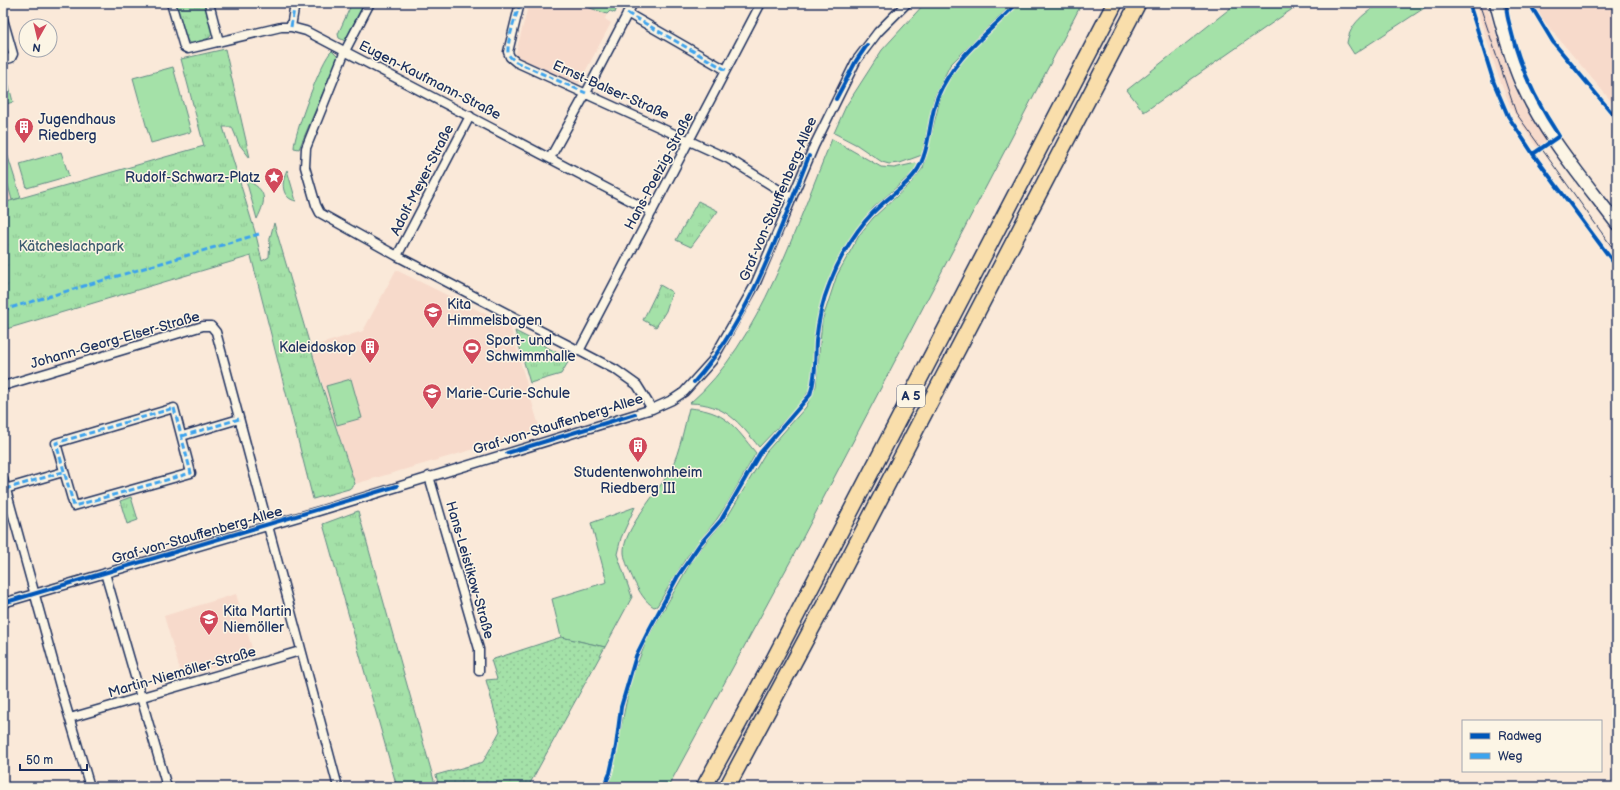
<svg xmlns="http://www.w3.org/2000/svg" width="1620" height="790" viewBox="0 0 1620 790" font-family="'Balsamiq Sans',sans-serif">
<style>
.built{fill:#f7dacb}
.grass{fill:#a4e1a8;stroke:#608883}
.park{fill:url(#park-tufts);stroke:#608883}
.garden{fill:url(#garden-dots);stroke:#608883}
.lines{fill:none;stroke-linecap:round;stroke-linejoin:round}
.street-casing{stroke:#1b2f5e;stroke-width:11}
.secondary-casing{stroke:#1b2f5e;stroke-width:15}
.highway-casing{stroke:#1b2f5e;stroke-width:18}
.street{stroke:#fcf5e5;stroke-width:8}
.secondary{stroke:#fcf5e5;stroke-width:12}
.highway{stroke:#f9deab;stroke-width:15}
.tram{stroke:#1b2f5e;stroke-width:1}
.quiet{stroke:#3da3ed;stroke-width:3;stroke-dasharray:6 3;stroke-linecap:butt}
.cycleway-casing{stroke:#fcf5e5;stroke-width:6}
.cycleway{stroke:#0057b8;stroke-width:4}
.labels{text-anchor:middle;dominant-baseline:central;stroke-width:3;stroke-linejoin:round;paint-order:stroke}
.shield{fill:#fcf5e5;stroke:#5e6a86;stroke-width:1}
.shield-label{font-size:13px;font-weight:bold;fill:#1b2f5e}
.street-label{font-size:14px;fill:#1b2f5e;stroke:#fcf5e5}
.poi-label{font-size:14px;fill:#1b2f5e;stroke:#fcf5e5;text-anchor:start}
.park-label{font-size:14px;fill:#3d5c70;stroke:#fcf5e5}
</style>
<defs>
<pattern id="park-tufts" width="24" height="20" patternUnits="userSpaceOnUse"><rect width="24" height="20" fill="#a4e1a8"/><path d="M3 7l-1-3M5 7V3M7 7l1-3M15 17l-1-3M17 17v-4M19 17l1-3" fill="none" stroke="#8dc193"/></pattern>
<pattern id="garden-dots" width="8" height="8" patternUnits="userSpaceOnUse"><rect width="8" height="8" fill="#a4e1a8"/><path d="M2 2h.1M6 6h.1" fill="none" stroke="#8dc193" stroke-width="1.8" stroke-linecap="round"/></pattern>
</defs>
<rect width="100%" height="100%" fill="#fae9d9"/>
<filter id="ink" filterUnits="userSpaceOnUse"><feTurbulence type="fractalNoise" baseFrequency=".025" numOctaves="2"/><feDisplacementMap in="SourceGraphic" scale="8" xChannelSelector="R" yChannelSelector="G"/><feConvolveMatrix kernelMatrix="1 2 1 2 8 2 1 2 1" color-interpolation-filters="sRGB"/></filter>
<g filter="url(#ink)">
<!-- built -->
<path class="built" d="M 529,3 L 576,3 L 607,14 L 605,19 L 611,23 L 578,85 L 515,56 Z
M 1475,3 L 1486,3 L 1511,80 L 1524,106 L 1546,142 L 1537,148 L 1511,108 L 1497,72 Z
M 1537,3 L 1617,3 L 1617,108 L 1537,13 Z
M 3,167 L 12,200 L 3,203 Z
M 396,270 L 510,326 L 540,430 L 355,484 L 311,347 L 363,331 Z
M 236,594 L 254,655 L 182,677 L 164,616 Z"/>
<!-- grass -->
<path class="grass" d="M 352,3 L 364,3 L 345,41 L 339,38 L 338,34 Z
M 925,3 L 1013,3 L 950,65 L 934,98 L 922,155 L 900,163 L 889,164 L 882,162 L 857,145 L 834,133 L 846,106 L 882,50 Z
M 1018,3 L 1082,3 L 790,562 L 668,787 L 606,787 L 610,780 L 631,679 L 648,637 L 695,555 L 728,516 L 766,452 L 806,407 L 816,386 L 822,321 L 837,275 L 860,234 L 873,218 L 910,184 L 923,168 L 942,91 L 952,71 Z
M 1237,3 L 1301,3 L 1144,112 L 1127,90 Z
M 1381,3 L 1432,3 L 1354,54 L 1347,43 C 1350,23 1365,13 1381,3 Z
M 332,51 L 338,57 L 299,149 L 294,148 C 294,134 322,58 332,51 Z
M 173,67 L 191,132 L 151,143 L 133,78 Z
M 832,139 L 881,167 L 894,168 L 916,163 L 918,165 L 915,171 L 873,208 L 850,238 L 826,288 L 820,309 L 814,342 L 814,360 L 811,387 L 802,402 L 759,447 C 739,422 725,404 690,403 C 761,342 796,224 832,139 Z
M 3,141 L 21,198 L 12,200 L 3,167 Z
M 61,152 L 69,176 L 27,188 L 20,164 Z
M 287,170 L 296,201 C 281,198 281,182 287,170 Z
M 246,180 C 267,190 267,199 257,219 Z
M 351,379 L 362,418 L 337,425 L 326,386 Z
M 689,408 C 726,411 734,426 756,453 L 727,504 L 717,519 L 686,558 L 657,606 L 654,607 C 645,602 639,591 634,581 C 630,572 625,562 624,553 C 622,530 660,490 671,469 C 680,450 684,428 689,408 Z
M 635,507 L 621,538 L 617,554 L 632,597 L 605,647 L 561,637 L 552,599 L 607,582 L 591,523 Z"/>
<!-- park -->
<path class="park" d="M 174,3 L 206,3 L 213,33 L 209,38 L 191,44 L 184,38 Z
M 576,3 L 613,3 L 617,7 L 615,13 L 610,11 L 607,14 Z
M 225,49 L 250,158 L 239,144 L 232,127 L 223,127 L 256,235 L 262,261 L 269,257 L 270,238 L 274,223 L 321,383 L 355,484 L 349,489 L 313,499 L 251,256 L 3,330 L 3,203 L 204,146 L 181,59 Z
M 6,74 L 13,102 L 3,105 L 3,75 Z
M 698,201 L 718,211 L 691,247 L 676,240 Z
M 660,285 L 672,292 L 666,311 L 656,327 L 643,320 Z
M 515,331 L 570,359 L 561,374 L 530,383 Z
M 131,497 L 138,520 L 127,524 L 120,501 Z
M 358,511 L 435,784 L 436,787 L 397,787 L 323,524 Z"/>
<!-- garden -->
<path class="garden" d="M 561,637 L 605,647 L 528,787 L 439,787 L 436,775 L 483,762 L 500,731 L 486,680 L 497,679 L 491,660 Z"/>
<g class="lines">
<defs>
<path id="street" d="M 171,3 L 184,47 L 188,49 L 281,27 L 291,27 L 306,31 L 652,212
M 209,3 L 219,42
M 370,3 L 345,51 L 306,148 L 305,167 L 316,205 L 320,213 L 397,256 L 616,370 L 637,385 L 652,409
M 520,3 L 508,52 L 510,57 L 516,62 L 729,159 L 792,198
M 627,13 L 726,70
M 3,19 L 13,54 L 11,58 L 3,60
M 291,27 L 295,3
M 550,158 L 586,93 L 633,3
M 397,256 L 470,116
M 579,351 L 761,3
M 3,386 L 203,326 L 211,326 L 216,332 L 338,787
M 174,408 L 191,473 L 74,506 L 56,443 Z
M 182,436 L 239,419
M 429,476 L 479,649 L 479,671
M 3,479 L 60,686 L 90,787
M 5,489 L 63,472
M 105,573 L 167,787
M 3,603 L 319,511 L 652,409 L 672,400 L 684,392 L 712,361 L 755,285 L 814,146 L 856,61 L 878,32 L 907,3
M 70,718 L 300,651"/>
<path id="secondary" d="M 1496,3 C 1503,29 1510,57 1521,82 C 1544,134 1583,179 1617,224"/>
<path id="highway" d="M 704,787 L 774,659 L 1115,3
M 727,787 L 836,583 L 1138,3"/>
</defs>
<!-- street casing -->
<use href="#street" class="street-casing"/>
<!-- secondary casing -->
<use href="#secondary" class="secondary-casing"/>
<!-- highway casing -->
<use href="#highway" class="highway-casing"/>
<!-- street -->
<use href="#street" class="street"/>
<!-- secondary -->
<use href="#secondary" class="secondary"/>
<!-- highway -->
<use href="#highway" class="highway"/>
<!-- tram -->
<path class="tram" d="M 1479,3 L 1516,113 L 1617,254"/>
<!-- quiet -->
<path class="quiet" d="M 520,3 C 516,16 507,40 508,53 C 509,57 513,59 516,62 L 586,93
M 627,13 L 726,70
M 291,27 L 295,3
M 3,310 L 259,234
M 174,408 L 191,473 L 74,506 L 56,443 Z
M 182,436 L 239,419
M 5,489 L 63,472"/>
<defs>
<path id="cycleway" d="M 1469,3 L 1494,83 L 1508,116 L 1533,154 L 1617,267
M 1507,3 C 1505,12 1509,22 1511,30 C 1520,69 1537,103 1559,136 L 1533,154
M 1534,3 L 1533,9 L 1553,42 L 1617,119
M 836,99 L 856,61 L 867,45
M 694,382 C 749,321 779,232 809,156
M 507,453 L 635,414
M 3,603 L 397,486
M 604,787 L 610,773 L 616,746 L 621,707 L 636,656 L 650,628 L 678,576 L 700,544 L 721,520 L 760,453 L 810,395 C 816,377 815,360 816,341 C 818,323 822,302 829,285 C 840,256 858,225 881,205 C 893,194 907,185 916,172 C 931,150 928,120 938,96 C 954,57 989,33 1017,3"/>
</defs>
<!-- cycleway casing -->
<use href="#cycleway" class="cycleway-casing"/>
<!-- cycleway -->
<use href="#cycleway" class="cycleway"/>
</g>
</g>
<!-- icons -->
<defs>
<symbol id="building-pin" viewBox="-11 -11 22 30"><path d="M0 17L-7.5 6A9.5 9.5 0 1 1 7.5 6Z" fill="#d1495b" stroke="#fcf5e5"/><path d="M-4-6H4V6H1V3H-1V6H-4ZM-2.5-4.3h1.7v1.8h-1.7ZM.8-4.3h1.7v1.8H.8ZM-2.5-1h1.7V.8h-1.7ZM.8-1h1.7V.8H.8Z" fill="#fff"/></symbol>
<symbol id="sight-pin" viewBox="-11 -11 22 30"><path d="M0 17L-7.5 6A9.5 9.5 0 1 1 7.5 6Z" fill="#d1495b" stroke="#fcf5e5"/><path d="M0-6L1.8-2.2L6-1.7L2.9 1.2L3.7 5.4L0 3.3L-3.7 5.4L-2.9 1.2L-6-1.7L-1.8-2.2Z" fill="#fff"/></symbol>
<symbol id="school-pin" viewBox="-11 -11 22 30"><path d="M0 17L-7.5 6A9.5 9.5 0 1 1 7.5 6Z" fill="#d1495b" stroke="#fcf5e5"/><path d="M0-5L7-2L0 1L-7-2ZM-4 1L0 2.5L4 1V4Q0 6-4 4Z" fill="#fff"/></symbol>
<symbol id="stadium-pin" viewBox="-11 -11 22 30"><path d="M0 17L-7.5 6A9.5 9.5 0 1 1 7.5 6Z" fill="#d1495b" stroke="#fcf5e5"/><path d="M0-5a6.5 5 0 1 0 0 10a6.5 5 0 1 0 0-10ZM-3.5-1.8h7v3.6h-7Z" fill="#fff"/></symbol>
</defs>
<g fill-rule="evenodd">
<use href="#building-pin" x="13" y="116" width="22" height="30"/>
<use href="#sight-pin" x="263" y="166" width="22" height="30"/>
<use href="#school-pin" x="422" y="301" width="22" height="30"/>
<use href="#building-pin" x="359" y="336" width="22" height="30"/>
<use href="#stadium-pin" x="461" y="337" width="22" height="30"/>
<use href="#school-pin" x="421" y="382" width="22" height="30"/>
<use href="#building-pin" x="627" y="435" width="22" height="30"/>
<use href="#school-pin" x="198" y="608" width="22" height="30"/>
</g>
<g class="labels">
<!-- shield labels -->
<rect class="shield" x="897" y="385" width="28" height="22" rx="3"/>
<g class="shield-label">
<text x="911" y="396">A 5</text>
</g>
<!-- street labels -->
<g class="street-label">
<text transform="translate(430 80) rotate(27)">Eugen-Kaufmann-Straße</text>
<text transform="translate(611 90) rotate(24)">Ernst-Balser-Straße</text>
<text transform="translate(659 171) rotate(-62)">Hans-Poelzig-Straße</text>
<text transform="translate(422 180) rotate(-63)">Adolf-Meyer-Straße</text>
<text transform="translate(778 199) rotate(-67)">Graf-von-Stauffenberg-Allee</text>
<text transform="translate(115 340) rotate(-16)">Johann-Georg-Elser-Straße</text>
<text transform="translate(558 424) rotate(-17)">Graf-von-Stauffenberg-Allee</text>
<text transform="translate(197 535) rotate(-16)">Graf-von-Stauffenberg-Allee</text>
<text transform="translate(470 570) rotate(74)">Hans-Leistikow-Straße</text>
<text transform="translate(182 672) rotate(-16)">Martin-Niemöller-Straße</text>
</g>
<!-- poi labels -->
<g class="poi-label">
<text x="38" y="119">Jugendhaus<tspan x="38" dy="16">Riedberg</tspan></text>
<text x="260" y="177" text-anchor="end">Rudolf-Schwarz-Platz</text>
<text x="447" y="304">Kita<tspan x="447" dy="16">Himmelsbogen</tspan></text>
<text x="486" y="340">Sport- und<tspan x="486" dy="16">Schwimmhalle</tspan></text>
<text x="356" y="347" text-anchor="end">Kaleidoskop</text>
<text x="446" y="393">Marie-Curie-Schule</text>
<text x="638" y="472" text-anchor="middle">Studentenwohnheim<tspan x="638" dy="16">Riedberg III</tspan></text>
<text x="223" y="611">Kita Martin<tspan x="223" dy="16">Niemöller</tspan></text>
</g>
<!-- park labels -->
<g class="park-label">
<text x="71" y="246">Kätcheslachpark</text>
</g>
</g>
<!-- margin -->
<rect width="1620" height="790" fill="none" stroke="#fcf5e5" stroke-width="16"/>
<rect x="8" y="8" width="1604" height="774" fill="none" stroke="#1b2f5e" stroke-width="1.5" filter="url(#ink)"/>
<!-- legend -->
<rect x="1462" y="720" width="140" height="52" fill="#fcf5e5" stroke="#a2a6af"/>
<rect x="1470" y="733" width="20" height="6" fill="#0057b8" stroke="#a2a6af"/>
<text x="1498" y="740" font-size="12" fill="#1b2f5e">Radweg</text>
<rect x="1470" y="753" width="20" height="6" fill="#3da3ed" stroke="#a2a6af"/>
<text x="1498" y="760" font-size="12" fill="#1b2f5e">Weg</text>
<!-- north arrow -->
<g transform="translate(38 38) rotate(188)"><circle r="19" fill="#fcf5e5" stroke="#a2a6af"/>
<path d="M0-3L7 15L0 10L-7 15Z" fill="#d1495b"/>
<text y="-6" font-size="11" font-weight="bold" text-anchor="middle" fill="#1b2f5e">N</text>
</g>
<!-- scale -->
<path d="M20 764v6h67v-6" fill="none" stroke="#1b2f5e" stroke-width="2"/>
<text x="26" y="764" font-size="12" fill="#1b2f5e" stroke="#fcf5e5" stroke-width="3" paint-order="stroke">50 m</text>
</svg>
